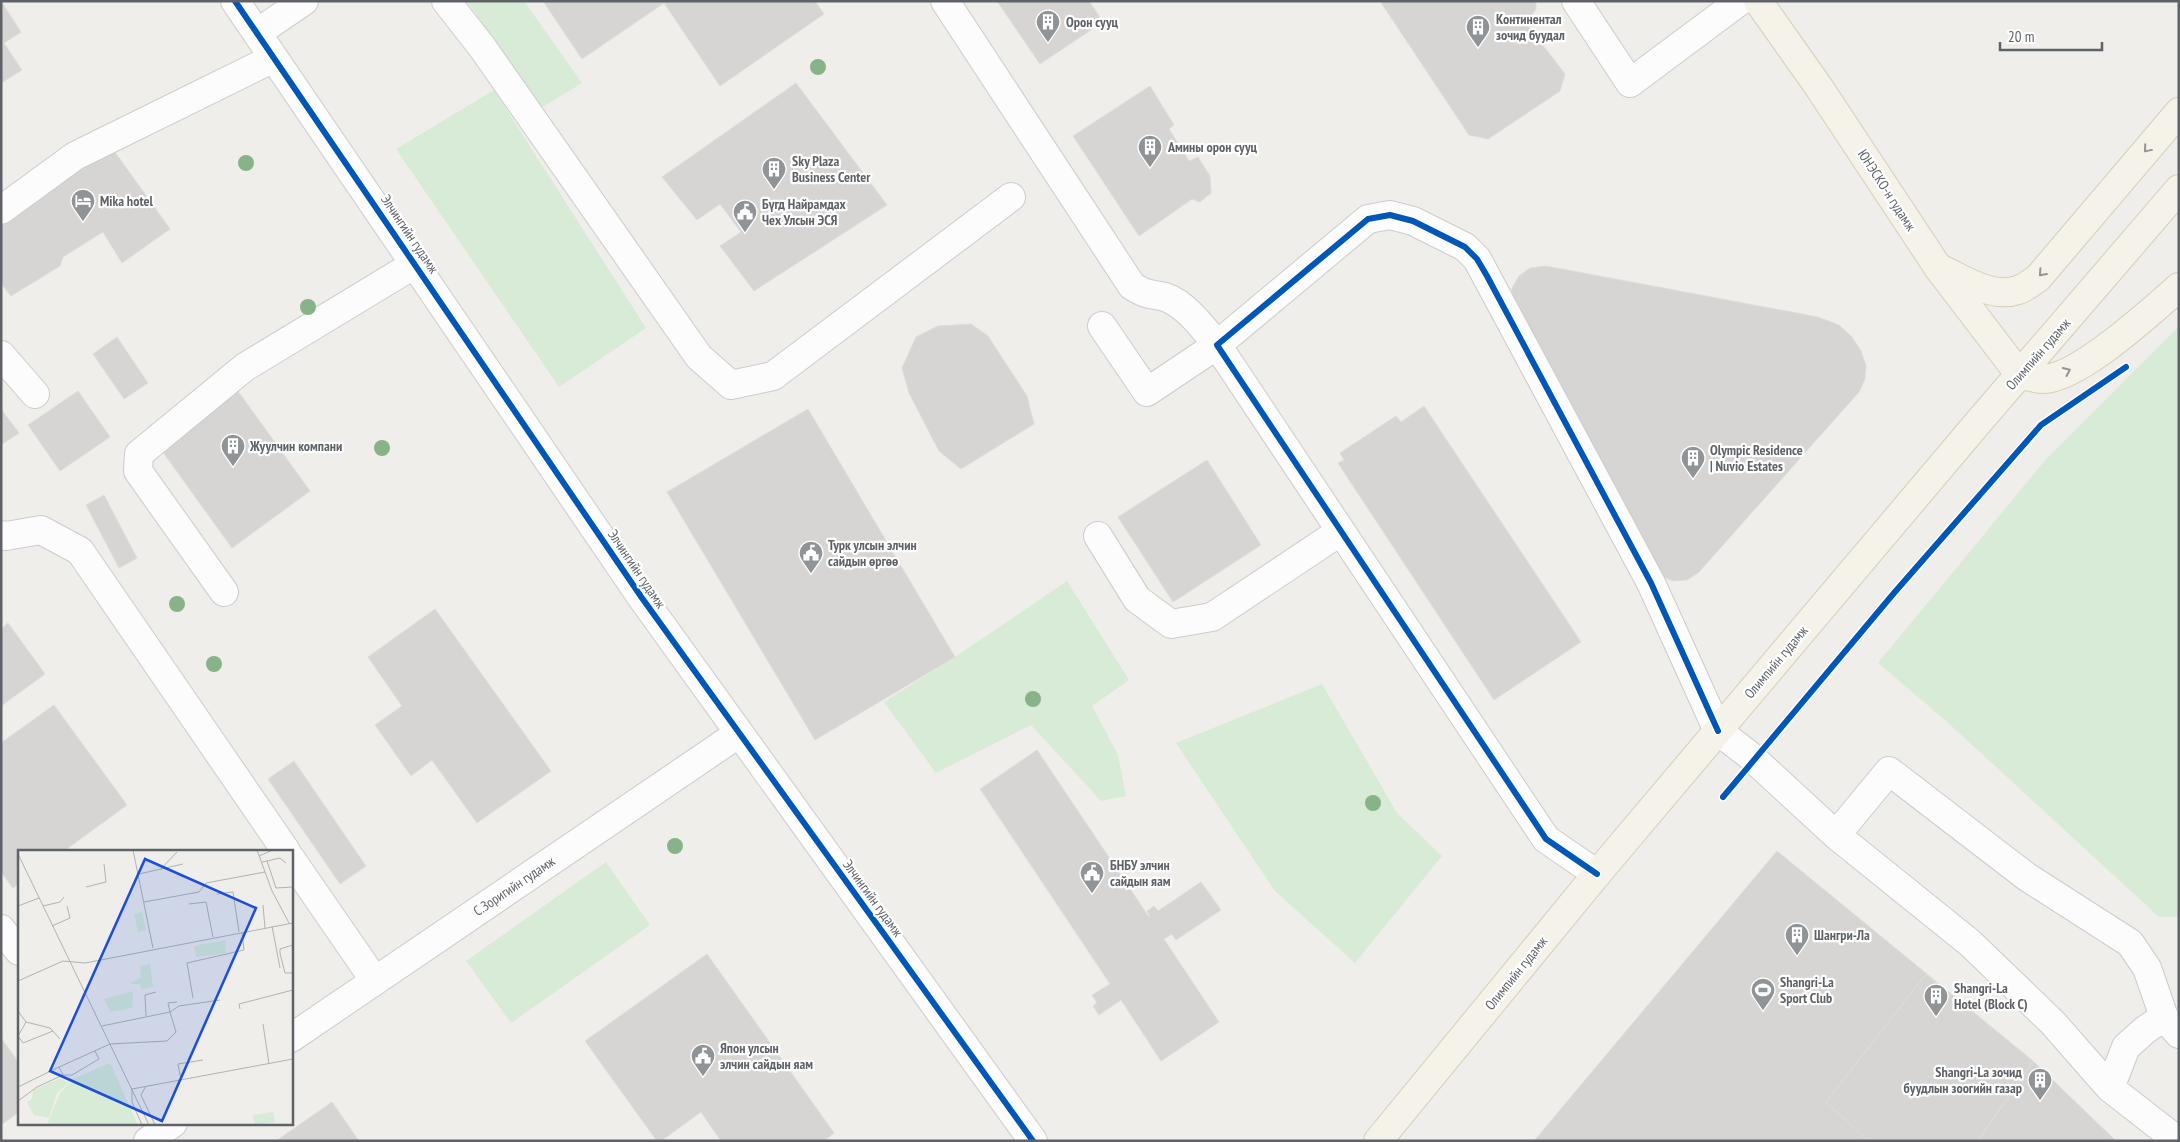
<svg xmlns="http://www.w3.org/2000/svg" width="2180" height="1142" viewBox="0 0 2180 1142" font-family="'PT Sans Narrow',sans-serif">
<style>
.green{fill:#d8ebd6}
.building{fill:#d6d5d3;stroke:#deddd9}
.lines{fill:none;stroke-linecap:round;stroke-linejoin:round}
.minor-casing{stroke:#cbcccc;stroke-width:30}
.major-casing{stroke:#d7ceb8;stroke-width:30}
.minor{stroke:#fdfcfc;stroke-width:28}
.major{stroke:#f4f2e9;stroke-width:28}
.cycleway-casing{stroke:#fff;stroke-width:9}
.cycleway{stroke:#0057b8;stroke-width:6}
.tree{fill:#88b388}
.oneway{stroke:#939595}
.labels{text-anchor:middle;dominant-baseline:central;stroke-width:4.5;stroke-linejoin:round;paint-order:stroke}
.poi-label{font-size:14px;font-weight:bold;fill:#5f6368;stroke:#fff;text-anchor:start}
.street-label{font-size:14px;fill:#5f6368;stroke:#fff}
.inset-road{fill:none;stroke:#b1b2b2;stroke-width:1}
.view{fill:#1d4ed8;fill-opacity:0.15;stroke:#1d4ed8;stroke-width:2.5}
.inset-edge{fill:none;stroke:#5f6368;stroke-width:2.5}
</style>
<rect width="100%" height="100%" fill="#efeeea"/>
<!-- green -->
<path class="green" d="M 467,1 L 524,1 L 582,83 L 541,108 Z
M 494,90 L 646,328 L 559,387 L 396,149 Z
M 2179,326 L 2179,917 L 2159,917 L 1945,720 L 1878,663 L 2047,458 Z
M 1067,581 L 1129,680 L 1092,706 L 1118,755 L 1126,796 L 1101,801 L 1031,725 L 936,773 L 884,702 L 955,657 Z
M 1322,684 L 1397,813 L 1442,856 L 1355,963 L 1275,891 L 1176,743 Z
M 606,862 L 650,925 L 511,1023 L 466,961 Z"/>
<!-- building -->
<path class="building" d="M 1,1 L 21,32 L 4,43 L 22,70 L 1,83 Z
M 543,1 L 815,1 L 824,14 L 720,86 L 664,3 L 582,59 Z
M 997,1 L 1089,1 L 1103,22 L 1040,64 Z
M 1380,1 L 1536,1 L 1536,9 L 1526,23 L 1565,74 L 1560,91 L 1488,139 L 1469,135 Z
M 796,83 L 887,205 L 754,291 L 720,246 L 741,232 L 720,204 L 697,220 L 662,177 Z
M 1150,86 L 1174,125 L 1169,129 L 1189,161 L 1198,157 L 1210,176 L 1211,193 L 1200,202 L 1192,199 L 1139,236 L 1073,136 Z
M 112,148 L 170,229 L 122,263 L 103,232 L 63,257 L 60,266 L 11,296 L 1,283 L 1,215 L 74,161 L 82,170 Z
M 1546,266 L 1818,317 L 1839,325 L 1852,337 L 1861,351 L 1866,366 L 1865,379 L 1859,392 L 1699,572 L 1687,580 L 1673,581 L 1659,575 L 1512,307 L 1512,288 L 1519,276 L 1530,268 Z
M 971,324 L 988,336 L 1027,396 L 1034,424 L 961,469 L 939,451 L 909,393 L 902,368 L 916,337 L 938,326 Z
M 117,337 L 148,383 L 124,399 L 93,354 Z
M 235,387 L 310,491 L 232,548 L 157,444 Z
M 78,391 L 110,437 L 60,471 L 28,425 Z
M 1424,406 L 1581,642 L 1494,700 L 1338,463 L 1344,460 L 1340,453 L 1396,416 L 1401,422 Z
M 1,409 L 19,433 L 1,445 Z
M 808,409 L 955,657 L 815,740 L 667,492 Z
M 1207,460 L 1261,545 L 1173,602 L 1118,517 Z
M 104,495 L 137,558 L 119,568 L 86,505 Z
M 435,609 L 551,771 L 477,823 L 432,760 L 411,776 L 375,725 L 402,706 L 368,657 Z
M 8,623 L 45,674 L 1,706 L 1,629 Z
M 54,705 L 127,805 L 64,851 L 19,851 L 19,883 L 13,888 L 1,872 L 1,743 Z
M 1037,750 L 1149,917 L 1150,916 L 1147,911 L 1154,906 L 1158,911 L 1201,882 L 1221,910 L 1176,940 L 1172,934 L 1164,939 L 1219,1022 L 1161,1061 L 1121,1000 L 1099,1015 L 1093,1006 L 1097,1003 L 1092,995 L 1110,984 L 980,789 Z
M 294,761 L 366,866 L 340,884 L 268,779 Z
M 1777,851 L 2033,1061 L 1978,1141 L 1534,1141 Z
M 707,954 L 834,1133 L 824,1141 L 721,1141 L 701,1112 L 661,1141 L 657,1141 L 585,1041 Z
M 1926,974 L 2033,1061 L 1978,1141 L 1868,1141 L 1826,1102 Z
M 1,1038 L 19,1063 L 19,1112 L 1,1125 Z
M 2033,1061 L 2116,1141 L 1978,1141 Z
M 332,1102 L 359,1141 L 276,1141 Z"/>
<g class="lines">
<defs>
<path id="minor" d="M 235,1 L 642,598 L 1033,1141
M 446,1 L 482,47 L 699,357 L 731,385 L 773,376 L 1011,197
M 945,1 L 1132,286 C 1148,296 1149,293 1165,297 C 1186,304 1204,329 1217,345 L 1147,392 L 1102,326
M 1576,1 L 1630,83 L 1740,1
M 257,33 L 304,1
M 1,210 L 75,156 L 274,58
M 1,355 L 35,394
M 1,535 L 6,536 L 41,530 L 80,551 L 286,851
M 1098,536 L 1137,599 L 1171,624 L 1212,617 L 1341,531
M 224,592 L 138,471 L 139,454 L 245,367 L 415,264
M 1836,835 L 1889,771 L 2027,877 L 2130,943 L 2147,968 L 2164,1017 L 2179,1034
M 291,859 L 375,981
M 1597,874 L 1546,839 L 1217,345 L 1368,219 L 1390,215 L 1413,221 L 1465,247 L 1477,259 L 1651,583 L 1718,731 L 1748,754 L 1836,835 L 1970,943 L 2053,1023 L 2110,1088
M 1,929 L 19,951
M 2164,1017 L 2145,1030 L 2126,1047 L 2110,1088 L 2178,1141
M 291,1038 L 738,734
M 148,1141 L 173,1123"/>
<path id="major" d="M 1758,1 L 1818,86 L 1939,269 L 2020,375
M 1941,269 C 1963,279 1992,299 2018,290 C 2025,288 2032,282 2038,278 L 2179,112
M 2020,375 C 2028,376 2036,379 2043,379 C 2078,379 2152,311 2179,287
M 1378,1141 L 1597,874 L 1976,425 L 2179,189"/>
</defs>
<!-- minor casing -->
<use href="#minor" class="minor-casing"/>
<!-- major casing -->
<use href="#major" class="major-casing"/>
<!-- minor -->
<use href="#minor" class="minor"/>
<!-- major -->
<use href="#major" class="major"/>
<defs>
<path id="cycleway" d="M 235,1 L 642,598 L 1033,1141
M 1723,797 L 1894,593 L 2041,425 L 2126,367
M 1597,874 L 1546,839 L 1217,345 L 1368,219 L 1390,215 L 1413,221 L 1465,247 L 1477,259 L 1487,276 L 1651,583 L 1718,731"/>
</defs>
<!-- cycleway casing -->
<use href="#cycleway" class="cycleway-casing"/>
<!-- cycleway -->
<use href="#cycleway" class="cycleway"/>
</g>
<!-- trees -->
<g class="tree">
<circle cx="818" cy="67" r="8"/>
<circle cx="246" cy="163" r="8"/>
<circle cx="308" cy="307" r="8"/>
<circle cx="382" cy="448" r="8"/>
<circle cx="177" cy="604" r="8"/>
<circle cx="214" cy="664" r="8"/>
<circle cx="1033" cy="699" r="8"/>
<circle cx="1373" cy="803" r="8"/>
<circle cx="675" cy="846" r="8"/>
</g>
<!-- one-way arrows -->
<defs><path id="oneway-chevron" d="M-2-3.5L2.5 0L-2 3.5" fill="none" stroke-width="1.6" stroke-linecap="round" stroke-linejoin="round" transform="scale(1.25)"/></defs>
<g class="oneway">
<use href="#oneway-chevron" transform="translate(2147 149) rotate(130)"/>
<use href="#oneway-chevron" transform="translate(2042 273) rotate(132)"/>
<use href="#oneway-chevron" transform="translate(2067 371) rotate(-25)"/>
</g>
<!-- icons -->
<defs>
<symbol id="building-pin" viewBox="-11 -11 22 30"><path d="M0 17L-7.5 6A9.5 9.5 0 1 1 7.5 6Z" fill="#919496" stroke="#fff"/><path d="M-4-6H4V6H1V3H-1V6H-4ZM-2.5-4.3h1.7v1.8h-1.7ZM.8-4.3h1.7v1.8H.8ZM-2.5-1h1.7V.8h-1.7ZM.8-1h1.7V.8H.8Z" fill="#fff"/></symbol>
<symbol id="hotel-pin" viewBox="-11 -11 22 30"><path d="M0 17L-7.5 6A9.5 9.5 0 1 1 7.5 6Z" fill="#919496" stroke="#fff"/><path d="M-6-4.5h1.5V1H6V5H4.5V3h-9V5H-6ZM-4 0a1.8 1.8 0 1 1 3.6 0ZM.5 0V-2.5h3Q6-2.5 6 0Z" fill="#fff"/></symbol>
<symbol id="civic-pin" viewBox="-11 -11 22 30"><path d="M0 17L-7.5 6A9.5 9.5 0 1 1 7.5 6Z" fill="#919496" stroke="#fff"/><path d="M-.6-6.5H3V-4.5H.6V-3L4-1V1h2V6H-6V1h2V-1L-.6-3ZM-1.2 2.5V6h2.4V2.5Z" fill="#fff"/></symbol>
<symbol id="stadium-pin" viewBox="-11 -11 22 30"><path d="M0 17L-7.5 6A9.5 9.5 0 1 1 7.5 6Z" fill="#919496" stroke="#fff"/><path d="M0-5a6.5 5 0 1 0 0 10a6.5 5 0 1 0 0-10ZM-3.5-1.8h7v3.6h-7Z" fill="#fff"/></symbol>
</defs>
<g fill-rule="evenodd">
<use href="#building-pin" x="1034" y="8" width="28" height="38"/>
<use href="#building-pin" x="1464" y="13" width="28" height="38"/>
<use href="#building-pin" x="1136" y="133" width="28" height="38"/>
<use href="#building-pin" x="760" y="155" width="28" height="38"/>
<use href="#hotel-pin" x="69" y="187" width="28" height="38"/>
<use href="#civic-pin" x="731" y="198" width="28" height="38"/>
<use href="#building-pin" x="219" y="432" width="28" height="38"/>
<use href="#building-pin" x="1679" y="444" width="28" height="38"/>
<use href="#civic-pin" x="797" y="539" width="28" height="38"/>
<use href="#civic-pin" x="1078" y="859" width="28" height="38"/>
<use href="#building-pin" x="1783" y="921" width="28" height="38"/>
<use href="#stadium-pin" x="1749" y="976" width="28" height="38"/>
<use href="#building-pin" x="1922" y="982" width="28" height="38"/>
<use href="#civic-pin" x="689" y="1042" width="28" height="38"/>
<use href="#building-pin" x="2026" y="1066" width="28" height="38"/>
</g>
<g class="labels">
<!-- poi labels -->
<g class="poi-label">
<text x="1496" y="19">Континентал<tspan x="1496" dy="16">зочид буудал</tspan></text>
<text x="1066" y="22">Орон сууц</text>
<text x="1168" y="147">Амины орон сууц</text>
<text x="792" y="161">Sky Plaza<tspan x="792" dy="16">Business Center</tspan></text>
<text x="100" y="201">Mika hotel</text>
<text x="762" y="204">Бүгд Найрамдах<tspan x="762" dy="16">Чех Улсын ЭСЯ</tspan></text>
<text x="250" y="446">Жуулчин компани</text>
<text x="1710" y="450">Olympic Residence<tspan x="1710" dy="16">| Nuvio Estates</tspan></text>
<text x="828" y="545">Турк улсын элчин<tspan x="828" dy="16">сайдын өргөө</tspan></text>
<text x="1110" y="865">БНБУ элчин<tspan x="1110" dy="16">сайдын яам</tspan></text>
<text x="1814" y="935">Шангри-Лa</text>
<text x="1780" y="982">Shangri-La<tspan x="1780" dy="16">Sport Club</tspan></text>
<text x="1954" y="988">Shangri-La<tspan x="1954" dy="16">Hotel (Block C)</tspan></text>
<text x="720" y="1048">Япон улсын<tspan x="720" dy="16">элчин сайдын яам</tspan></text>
<text x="2022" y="1072" text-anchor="end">Shangri-La зочид<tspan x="2022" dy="16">буудлын зоогийн газар</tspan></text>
</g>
<!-- street labels -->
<g class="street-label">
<text transform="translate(1887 190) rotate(57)">ЮНЭСКО-н гудамж</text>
<text transform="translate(410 234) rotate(56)">Элчингийн гудамж</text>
<text transform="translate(2038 354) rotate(-49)">Олимпийн гудамж</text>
<text transform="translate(637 569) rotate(56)">Элчингийн гудамж</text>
<text transform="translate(1776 662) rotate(-50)">Олимпийн гудамж</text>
<text transform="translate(514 886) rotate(-34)">С.Зоригийн гудамж</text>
<text transform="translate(873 898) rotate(54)">Элчингийн гудамж</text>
<text transform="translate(1516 973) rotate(-51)">Олимпийн гудамж</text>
</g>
</g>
<!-- overview -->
<g transform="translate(18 850)">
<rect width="275" height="275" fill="#efeeea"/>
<path d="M 124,62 L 128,80 L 120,82 L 116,64 ZM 207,90 L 208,103 L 178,107 L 176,96 ZM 132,114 L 135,137 L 123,139 L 122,134 L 112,134 L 123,127 L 122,116 ZM 115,141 L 114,158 L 92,162 L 86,149 ZM 92,213 L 120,275 L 29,275 L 42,243 L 55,229 ZM 43,228 L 48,232 L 53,230 L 39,243 L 31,268 L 16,265 L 9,252 L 14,249 L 15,240 ZM 255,262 L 257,272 L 237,275 L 235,265 Z" fill="#d8ebd6"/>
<path class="inset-road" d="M 115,0 L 135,98M 239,0 L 254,41 L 271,73M 0,4 L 131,275M 241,6 L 255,0M 249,11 L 262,8 L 268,13M 244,12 L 249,11 L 258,38 L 275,37M 143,19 L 159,2M 121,24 L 165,14M 68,37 L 88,32 L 86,14M 199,44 L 215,42 L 221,82M 126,52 L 181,42 L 188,33 L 247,22M 171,54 L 188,52 L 195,87M 245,55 L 247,78M 0,56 L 21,48M 25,56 L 42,52 L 46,47M 34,76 L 52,68 L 49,56M 254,76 L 262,118M 275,95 L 262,99 L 262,103 L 267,123 L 275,123M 0,131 L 45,111 L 67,113 L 275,73M 175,148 L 169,113 L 226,100 L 224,82M 159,152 L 150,153 L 152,162 L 161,156 L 202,150M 222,159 L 221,154 L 275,140M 0,161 L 8,172 L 32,178 L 42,189M 128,166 L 127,145 L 138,142M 8,172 L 0,186 L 5,193 L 35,181M 245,174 L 251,214M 41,217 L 92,194 L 149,191 L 158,182 L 152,162 L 84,176M 163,230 L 160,214 L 185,210M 128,236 L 123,245 L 137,275M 0,237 L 41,217 L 45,225M 114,239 L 275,209M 114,239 L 114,252 L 124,275M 0,251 L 19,237 L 45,225 L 54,225 L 81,209 L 77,201"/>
<path class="view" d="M 127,9 L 238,58 L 144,271 L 32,221 Z"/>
<rect width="275" height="275" class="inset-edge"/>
</g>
<!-- border -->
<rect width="2180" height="1142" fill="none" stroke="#5f6368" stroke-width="5"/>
<!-- scale -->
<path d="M2000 42v8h102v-8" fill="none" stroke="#5f6368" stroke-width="2.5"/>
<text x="2008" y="42" font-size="15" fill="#5f6368" stroke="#ffffff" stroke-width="4" paint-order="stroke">20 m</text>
</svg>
